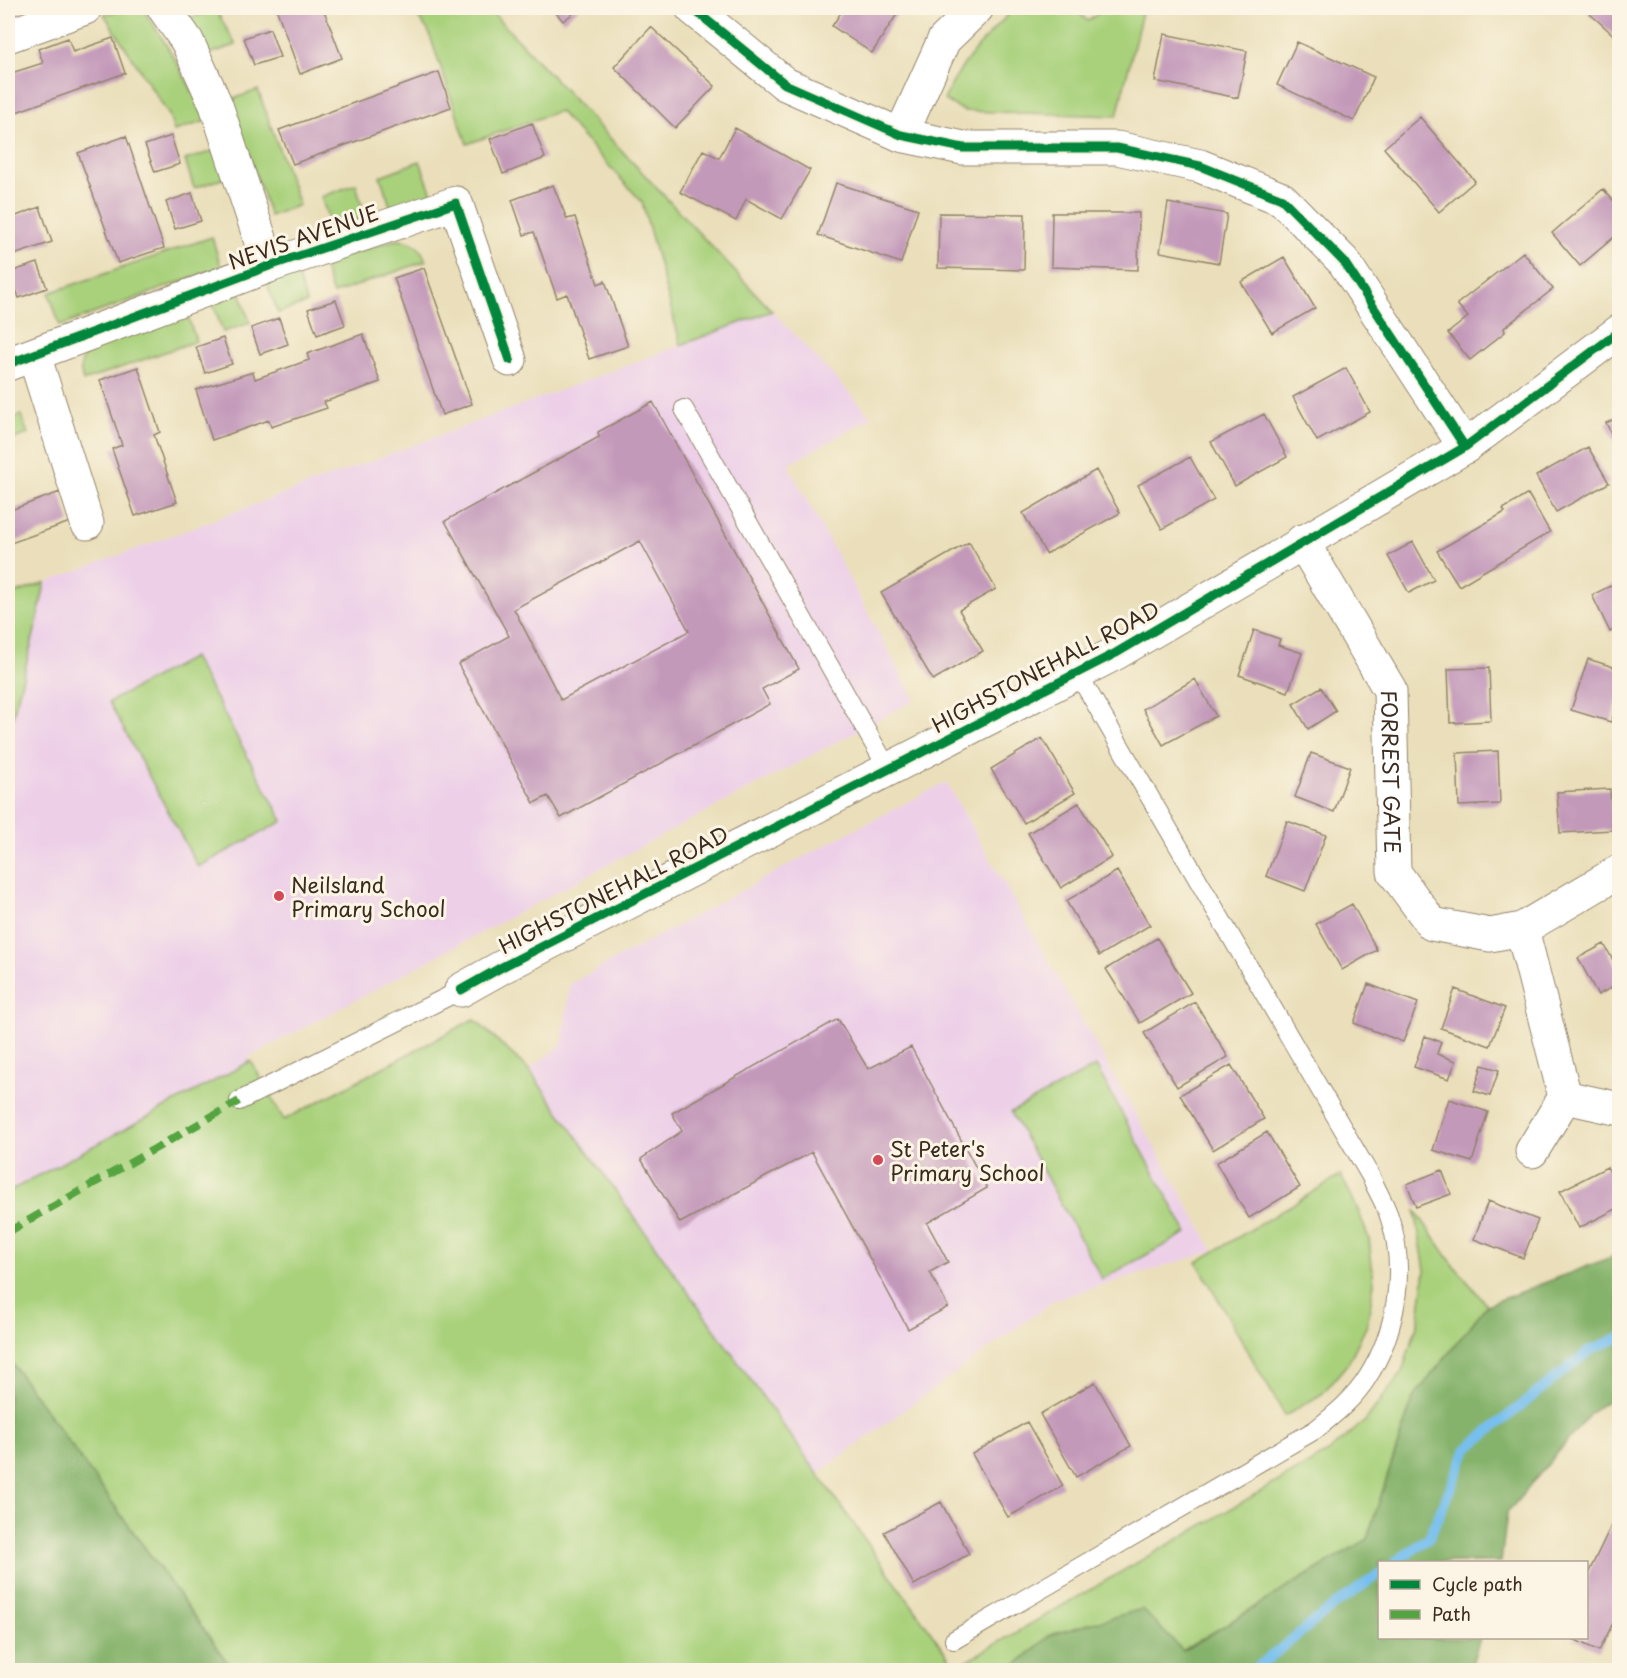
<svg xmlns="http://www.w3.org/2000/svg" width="1627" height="1678" viewBox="0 0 1627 1678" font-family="'Playpen Sans',sans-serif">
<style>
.built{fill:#edd0e8}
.green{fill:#a9d17c;stroke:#727e4d;stroke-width:1.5}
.forest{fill:#86b36c;stroke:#606e45;stroke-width:1.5}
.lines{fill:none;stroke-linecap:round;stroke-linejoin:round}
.stream{stroke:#77bfef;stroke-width:10}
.building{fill:#c399ba;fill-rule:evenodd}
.service-casing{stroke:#92846c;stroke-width:20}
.minor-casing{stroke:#92846c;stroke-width:35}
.service{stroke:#fff;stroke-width:18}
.minor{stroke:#fff;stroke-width:33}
.quiet{stroke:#54a441;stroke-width:8;stroke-dasharray:15 8;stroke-linecap:butt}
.cycleway-casing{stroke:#fcf5e5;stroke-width:13}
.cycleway{stroke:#00873e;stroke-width:9}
.poi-dot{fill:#d1495b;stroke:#fcf5e5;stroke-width:2}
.labels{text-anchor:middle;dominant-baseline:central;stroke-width:6;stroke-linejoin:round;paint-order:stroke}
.street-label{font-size:21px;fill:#3b2a1e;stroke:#fcf5e5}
.poi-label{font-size:21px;fill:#3b2a1e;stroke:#fcf5e5;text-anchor:start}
</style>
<rect width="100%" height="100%" fill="#fcf5e5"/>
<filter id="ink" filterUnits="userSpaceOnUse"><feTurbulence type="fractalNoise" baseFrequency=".0167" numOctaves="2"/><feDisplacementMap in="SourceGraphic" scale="12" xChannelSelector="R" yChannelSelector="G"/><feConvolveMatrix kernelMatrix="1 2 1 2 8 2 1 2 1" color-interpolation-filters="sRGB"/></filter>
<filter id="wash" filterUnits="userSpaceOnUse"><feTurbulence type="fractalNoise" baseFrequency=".008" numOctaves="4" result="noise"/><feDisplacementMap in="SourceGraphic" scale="24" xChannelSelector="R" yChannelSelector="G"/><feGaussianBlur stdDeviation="1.35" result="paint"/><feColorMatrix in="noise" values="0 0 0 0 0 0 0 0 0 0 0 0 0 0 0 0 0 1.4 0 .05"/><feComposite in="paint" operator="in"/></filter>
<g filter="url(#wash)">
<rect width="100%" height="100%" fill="#eadfba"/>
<!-- built -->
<path class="built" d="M 772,311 L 872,417 L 788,465 L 915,700 L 249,1057 L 251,1061 L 8,1192 L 8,735 L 36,626 L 45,583 Z
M 946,782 L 1214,1251 L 1056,1299 L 817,1474 L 529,1070 L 562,1044 L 570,984 L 829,843 Z"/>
<!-- green -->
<path class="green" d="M 137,8 L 142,8 C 169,47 187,78 206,121 L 174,131 L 169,115 L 104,14 Z
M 410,8 L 488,8 L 772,311 L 681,345 L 642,202 L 559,111 L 467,144 L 428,30 Z
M 1015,8 L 1073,8 L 1088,21 L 1105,8 L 1143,8 L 1117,116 L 964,111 L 944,100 C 961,61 986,37 1015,8 Z
M 216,10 L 236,45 L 209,54 L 189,18 Z
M 258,90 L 299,205 L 270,216 L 230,100 Z
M 216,150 L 225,178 L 194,188 L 185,160 Z
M 420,161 L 432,194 L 391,208 L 380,176 Z
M 356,184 L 365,217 L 332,229 L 321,197 Z
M 212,237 L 221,267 L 60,326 L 49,293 Z
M 395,240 C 412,240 420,245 426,261 L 333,294 L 322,263 Z
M 296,271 L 307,303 L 278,313 L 266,281 Z
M 240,291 L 250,323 L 223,332 L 212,301 Z
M 186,311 L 196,341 L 83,381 C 79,368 81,361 87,350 Z
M 21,415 L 28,434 L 8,441 L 8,419 Z
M 45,583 L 36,626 L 8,735 L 8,596 Z
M 193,657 L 283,821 L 198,867 L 109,702 Z
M 474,1019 L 529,1070 L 956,1667 L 1324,1455 L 1365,1421 L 1402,1372 L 1419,1319 L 1425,1270 L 1415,1210 L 1452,1263 L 1487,1305 L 1413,1398 L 1367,1539 L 1182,1651 L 1050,1635 L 1010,1670 L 233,1670 L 8,1358 L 8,1192 L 251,1061 L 284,1120 Z
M 1096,1066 L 1187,1233 L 1102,1279 L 1011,1112 Z
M 1341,1175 L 1358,1210 L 1369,1239 L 1374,1283 L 1367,1325 L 1348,1363 L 1322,1394 L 1285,1416 L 1197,1262 Z"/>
<!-- forest -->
<path class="forest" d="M 1619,1254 L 1619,1392 L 1590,1414 L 1507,1513 L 1501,1562 L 1380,1562 L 1380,1638 L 1480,1638 L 1470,1670 L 1010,1670 L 1050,1635 L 1142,1609 L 1183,1651 L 1367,1539 L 1413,1398 L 1487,1305 Z
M 8,1358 L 233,1670 L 8,1670 Z"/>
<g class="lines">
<!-- stream -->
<path class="stream" d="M 1395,1562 L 1429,1538 L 1467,1449 L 1589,1351 L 1620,1337
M 1254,1670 L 1331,1608 L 1380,1573"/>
</g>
<g id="blocks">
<!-- building -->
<path class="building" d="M 276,8 L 323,8 L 342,58 L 300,74 Z
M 552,8 L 580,8 L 563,21 Z
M 844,8 L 901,8 L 872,53 L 832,26 Z
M 1583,8 L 1620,8 L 1620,41 L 1597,20 Z
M 651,27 L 715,86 L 675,128 L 614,67 Z
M 270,29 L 280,57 L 254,65 L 244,38 Z
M 1164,34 L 1247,51 L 1238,98 L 1155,81 Z
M 68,38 L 73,52 L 113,38 L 125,73 L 8,115 L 8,74 L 43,63 L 38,49 Z
M 1297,42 L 1374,77 L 1354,121 L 1277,85 Z
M 439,72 L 451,107 L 293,164 L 279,130 Z
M 1420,117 L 1475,181 L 1439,212 L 1384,148 Z
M 532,123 L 545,158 L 503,174 L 490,139 Z
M 735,128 L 810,170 L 782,219 L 746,199 L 736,221 L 680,192 L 703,150 L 719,158 Z
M 126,136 L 164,248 L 118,263 L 78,153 Z
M 171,136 L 180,164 L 155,172 L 145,145 Z
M 836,183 L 918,209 L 901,263 L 818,235 Z
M 553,185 L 567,219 L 575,217 L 598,284 L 605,281 L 628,346 L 589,359 L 567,294 L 557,298 L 534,232 L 524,235 L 512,200 Z
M 1603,189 L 1620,208 L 1620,232 L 1580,266 L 1552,233 Z
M 192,193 L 201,221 L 175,229 L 166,202 Z
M 1168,203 L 1227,214 L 1219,263 L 1160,252 Z
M 40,207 L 52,242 L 8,257 L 8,219 Z
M 939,213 L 1025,214 L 1024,270 L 938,268 Z
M 1052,213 L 1139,213 L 1138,270 L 1051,267 Z
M 1523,252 L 1553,289 L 1504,328 L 1505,332 L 1470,360 L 1448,333 L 1468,317 L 1457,304 Z
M 1284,257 L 1315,308 L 1272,333 L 1241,282 Z
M 38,263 L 47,288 L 19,298 L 10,272 Z
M 424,268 L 472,404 L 442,415 L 394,278 Z
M 336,300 L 345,325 L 317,335 L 308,309 Z
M 279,318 L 288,344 L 260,354 L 251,328 Z
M 363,334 L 380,382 L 324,402 L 327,408 L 271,427 L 269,420 L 212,440 L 196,390 L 253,372 L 255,379 L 309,360 L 307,354 Z
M 223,338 L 232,364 L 205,373 L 196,347 Z
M 138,367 L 160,432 L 154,435 L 177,502 L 135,516 L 112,449 L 122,445 L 100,380 Z
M 1346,368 L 1370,412 L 1317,441 L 1293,397 Z
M 653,402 L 799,669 L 762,689 L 770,704 L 561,818 L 548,796 L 534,803 L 458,664 L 509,636 L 445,521 L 599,437 L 598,432 ZM 640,541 L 689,631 L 561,700 L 514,609 Z
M 1264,414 L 1287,457 L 1235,486 L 1211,442 Z
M 1620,417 L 1620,451 L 1606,423 Z
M 1588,447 L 1609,483 L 1556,512 L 1536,476 Z
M 1190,457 L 1214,500 L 1162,529 L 1138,485 Z
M 1096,470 L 1120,513 L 1046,554 L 1023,513 Z
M 60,492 L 70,522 L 8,544 L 8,511 Z
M 1528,494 L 1550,532 L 1459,586 L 1437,551 L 1505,512 L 1503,509 Z
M 969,542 L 996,589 L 959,610 L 983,651 L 933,680 L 881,593 Z
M 1413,542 L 1434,580 L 1409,593 L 1388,556 Z
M 1620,581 L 1620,627 L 1610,632 L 1592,595 Z
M 1254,630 L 1280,639 L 1278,645 L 1302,653 L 1288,692 L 1239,675 Z
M 1588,659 L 1620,669 L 1620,694 L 1611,722 L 1571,710 Z
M 1489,668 L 1491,721 L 1450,723 L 1448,669 Z
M 1195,679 L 1216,716 L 1163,745 L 1143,709 Z
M 1321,687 L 1336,711 L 1308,729 L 1293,704 Z
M 1042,738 L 1075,793 L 1024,823 L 991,769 Z
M 1498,751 L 1500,804 L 1459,806 L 1457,753 Z
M 1311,753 L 1350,767 L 1334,812 L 1295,797 Z
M 1610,789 L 1612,830 L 1560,833 L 1557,792 Z
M 1079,803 L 1112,857 L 1061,888 L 1028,833 Z
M 1287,821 L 1326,835 L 1305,891 L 1266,876 Z
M 1117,871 L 1150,925 L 1099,956 L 1066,901 Z
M 1352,904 L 1377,950 L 1342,970 L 1316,924 Z
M 1157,938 L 1191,993 L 1140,1023 L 1106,969 Z
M 1604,944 L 1620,973 L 1620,983 L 1598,995 L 1578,958 Z
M 1368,984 L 1418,1003 L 1403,1042 L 1354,1023 Z
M 1455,989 L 1505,1008 L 1490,1046 L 1441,1028 Z
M 1195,1002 L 1228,1057 L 1177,1087 L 1144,1033 Z
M 838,1019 L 868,1069 L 911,1047 L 987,1188 L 927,1223 L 948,1262 L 930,1272 L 948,1307 L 908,1329 L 812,1152 L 680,1223 L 641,1159 L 682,1131 L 672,1113 Z
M 1425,1036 L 1441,1042 L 1437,1054 L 1456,1061 L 1449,1079 L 1414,1067 Z
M 1231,1065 L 1264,1119 L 1213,1150 L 1180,1095 Z
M 1482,1065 L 1499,1070 L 1490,1096 L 1474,1091 Z
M 1449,1099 L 1488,1112 L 1472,1162 L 1433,1150 Z
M 1267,1132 L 1300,1187 L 1249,1218 L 1216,1163 Z
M 1607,1167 L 1620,1190 L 1620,1207 L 1579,1228 L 1560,1191 Z
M 1442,1170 L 1451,1194 L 1416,1207 L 1407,1184 Z
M 1488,1201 L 1538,1220 L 1523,1258 L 1474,1239 Z
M 1095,1382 L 1131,1446 L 1076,1477 L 1040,1414 Z
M 1027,1422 L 1063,1486 L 1008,1517 L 972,1454 Z
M 941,1502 L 969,1554 L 914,1585 L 884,1532 Z
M 1620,1507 L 1620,1609 L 1599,1651 L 1571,1638 L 1587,1638 L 1587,1576 Z"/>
</g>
</g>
<g filter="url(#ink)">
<use href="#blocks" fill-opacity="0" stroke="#92846c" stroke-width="1.5"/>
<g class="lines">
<defs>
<path id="service" d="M 684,409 L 888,769
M 239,1101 L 461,990
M 954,1640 L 1315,1430 C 1334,1415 1354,1399 1367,1378 C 1396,1333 1407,1271 1390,1219 C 1386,1205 1377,1191 1371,1177 L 1077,672"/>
<g id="minor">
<path d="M 164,8 L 187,41 L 216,105 L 269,266"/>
<path d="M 692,8 L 785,84 L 901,135 L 963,148 L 1117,148 L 1200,166 L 1282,199 L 1344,262 L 1465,447"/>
<path d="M 8,36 L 85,8"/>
<path d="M 901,135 L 944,40 L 977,8"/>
<path d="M 34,355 L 87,523"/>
<path d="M 8,364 L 269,266 L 456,203 L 510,360"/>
<path id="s1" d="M 1302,541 L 1390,690 L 1394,872 L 1432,924 L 1490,935 L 1522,929 L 1620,871"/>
<path d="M 1522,929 L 1565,1097 L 1532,1151"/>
<path d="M 461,990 L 502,967 L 1116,653 L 1465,447 L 1620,331"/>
<path d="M 1565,1097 L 1615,1108"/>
</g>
</defs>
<!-- service casing -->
<use href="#service" class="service-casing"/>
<!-- minor casing -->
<use href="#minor" class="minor-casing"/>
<!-- service -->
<use href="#service" class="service"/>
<!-- minor -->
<use href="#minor" class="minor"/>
<!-- quiet -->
<path class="quiet" d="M 8,1232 L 239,1101"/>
<defs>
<path id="cycleway" d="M 692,8 L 785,84 L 901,135 L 963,148 L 1117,148 L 1200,166 L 1282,199 L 1344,262 L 1465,447
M 8,364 L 269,266 L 456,203 L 510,360
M 461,990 L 502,967 L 1116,653 L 1465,447 L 1620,331"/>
</defs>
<!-- cycleway casing -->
<use href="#cycleway" class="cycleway-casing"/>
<!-- cycleway -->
<use href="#cycleway" class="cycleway"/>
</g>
</g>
<!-- markers -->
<g class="poi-dot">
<circle cx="279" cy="896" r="6"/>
<circle cx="878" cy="1160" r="6"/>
</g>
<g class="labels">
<!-- street labels -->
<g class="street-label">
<text transform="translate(303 236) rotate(-19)">NEVIS AVENUE</text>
<text transform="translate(1045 666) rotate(-28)">HIGHSTONEHALL ROAD</text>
<text stroke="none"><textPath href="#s1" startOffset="255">FORREST GATE</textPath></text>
<text transform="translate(613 889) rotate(-27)">HIGHSTONEHALL ROAD</text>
</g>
<!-- poi labels -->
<g class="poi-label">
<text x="291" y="884">Neilsland<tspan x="291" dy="24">Primary School</tspan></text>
<text x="890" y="1148">St Peter's<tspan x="890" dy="24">Primary School</tspan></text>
</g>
</g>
<!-- margin -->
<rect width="1627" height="1678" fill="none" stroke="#fcf5e5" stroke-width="30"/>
<!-- legend -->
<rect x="1378" y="1561" width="210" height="78" fill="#fcf5e5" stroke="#afa495" stroke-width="1.5"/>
<rect x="1390" y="1580" width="30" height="9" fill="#00873e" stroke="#afa495" stroke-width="1.5"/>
<text x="1432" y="1591" font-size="18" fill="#3b2a1e">Cycle path</text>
<rect x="1390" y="1610" width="30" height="9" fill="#54a441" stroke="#afa495" stroke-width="1.5"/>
<text x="1432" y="1621" font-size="18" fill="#3b2a1e">Path</text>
</svg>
